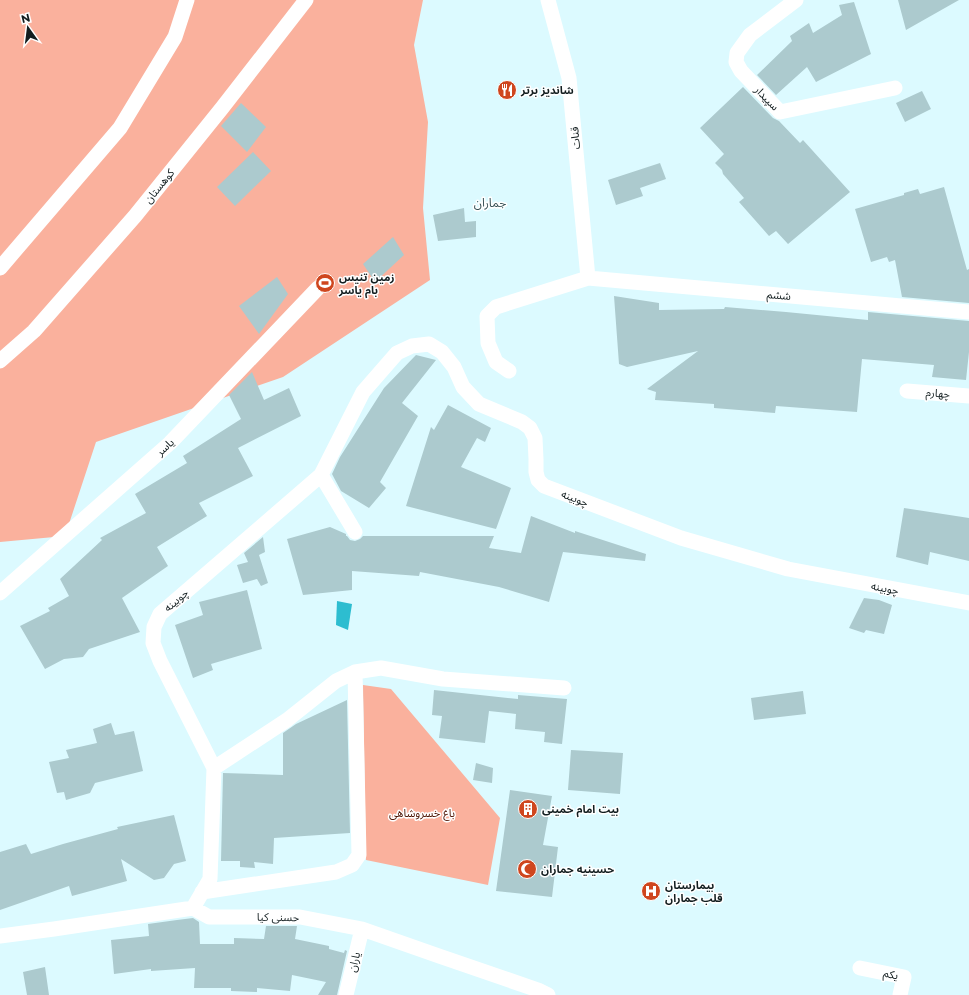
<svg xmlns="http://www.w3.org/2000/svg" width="969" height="995" viewBox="0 0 969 995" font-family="Montserrat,'Noto Sans Arabic',sans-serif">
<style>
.green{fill:#fab19d}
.water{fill:#2dbdd0}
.building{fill:#accace}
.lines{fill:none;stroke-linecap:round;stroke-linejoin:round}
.minor{stroke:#fff;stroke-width:15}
.labels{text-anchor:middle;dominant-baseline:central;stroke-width:3;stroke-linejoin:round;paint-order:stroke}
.poi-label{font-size:11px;font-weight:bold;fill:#121d1f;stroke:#fff;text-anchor:start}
.street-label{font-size:11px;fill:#121d1f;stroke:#fff}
.park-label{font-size:11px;fill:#4e1606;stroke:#fff}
.neighbourhood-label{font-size:12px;fill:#365054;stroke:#fff}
</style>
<rect width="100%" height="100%" fill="#dcfaff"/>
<!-- green -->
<path class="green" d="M 0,0 L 423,0 L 414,45 L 428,122 L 423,208 L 430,280 L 283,377 L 96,442 L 65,536 L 0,542 Z
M 363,685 L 391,689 L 500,818 L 488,885 L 366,860 Z"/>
<!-- water -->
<path class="water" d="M 337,601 L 352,604 L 348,630 L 336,625 Z"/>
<!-- building -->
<path class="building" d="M 898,0 L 959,0 L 906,30 Z
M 854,2 L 871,54 L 816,82 L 807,67 L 776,95 L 757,75 L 792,41 L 790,36 L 809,23 L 813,33 L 842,15 L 839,5 Z
M 743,87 L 773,118 L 779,121 L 800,143 L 803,140 L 850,192 L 788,244 L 776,231 L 769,236 L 739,202 L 744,198 L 723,174 L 722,170 L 715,163 L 724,154 L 700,128 Z
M 922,91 L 931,109 L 905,122 L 896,103 Z
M 241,103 L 266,127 L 247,152 L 221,126 Z
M 253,152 L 271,171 L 235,206 L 217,187 Z
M 660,163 L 666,179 L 640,188 L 643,196 L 616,205 L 608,180 Z
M 944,187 L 967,270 L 969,269 L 969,303 L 902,297 L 895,260 L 889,262 L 887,257 L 871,262 L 855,209 L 904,195 L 904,193 L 918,189 L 920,194 Z
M 464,208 L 465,222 L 476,221 L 476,237 L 438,241 L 433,215 Z
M 393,237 L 404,255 L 375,282 L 363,264 Z
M 277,277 L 288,294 L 259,334 L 239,306 Z
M 614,296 L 659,303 L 659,310 L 724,309 L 725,307 L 786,312 L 868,320 L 868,312 L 969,321 L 969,352 L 966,380 L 932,377 L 934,365 L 862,359 L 857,412 L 776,406 L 775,413 L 714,408 L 714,404 L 655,400 L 656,392 L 647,389 L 698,351 L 627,367 L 619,364 Z
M 416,355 L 436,360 L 402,403 L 418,416 L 380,482 L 386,488 L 369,508 L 341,491 L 332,474 L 340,457 L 384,388 Z
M 252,372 L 264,400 L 289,388 L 301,416 L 238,448 L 253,476 L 199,503 L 207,516 L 157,547 L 168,566 L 122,598 L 140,632 L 89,649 L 83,657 L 64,659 L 45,669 L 20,626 L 50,611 L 48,608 L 69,596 L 60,579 L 102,540 L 100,538 L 146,513 L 135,494 L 187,463 L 183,456 L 241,419 L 229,395 Z
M 448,405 L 491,428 L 485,442 L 477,438 L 461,467 L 511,488 L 496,529 L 406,506 L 431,427 L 434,430 Z
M 904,508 L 969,518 L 969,561 L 930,552 L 928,565 L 896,557 Z
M 531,516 L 575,533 L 575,531 L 646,554 L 645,561 L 563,552 L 549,602 L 499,587 L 420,572 L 419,576 L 352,571 L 352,590 L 303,595 L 287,539 L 330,527 L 346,534 L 346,536 L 347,536 L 350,540 L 355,541 L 360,539 L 363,536 L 494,536 L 489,548 L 521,553 Z
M 263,537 L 265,552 L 259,555 L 268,583 L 261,586 L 257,579 L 243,583 L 237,565 L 248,562 L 244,553 Z
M 247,590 L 262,649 L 211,664 L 213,670 L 193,678 L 175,625 L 203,615 L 199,602 Z
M 864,598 L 879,600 L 892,605 L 884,634 L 866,630 L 864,633 L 849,628 Z
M 434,690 L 518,699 L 518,695 L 567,699 L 562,744 L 544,742 L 545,732 L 515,729 L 516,714 L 489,711 L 485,743 L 439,738 L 442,716 L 432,715 Z
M 803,691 L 806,714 L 754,720 L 751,698 Z
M 347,700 L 350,833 L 274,838 L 273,864 L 254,862 L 255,868 L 240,867 L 240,861 L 221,861 L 223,773 L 283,775 L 283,733 L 296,724 Z
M 111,723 L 115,735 L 134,731 L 143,771 L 95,783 L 90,793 L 66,800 L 64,792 L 57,793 L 49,762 L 69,758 L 66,750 L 97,743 L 93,729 Z
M 571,750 L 623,753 L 620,794 L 568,790 Z
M 476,763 L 493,768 L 492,783 L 473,780 Z
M 510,790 L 552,796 L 543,845 L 558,847 L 552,897 L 496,891 Z
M 174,815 L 186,861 L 174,864 L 164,878 L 154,880 L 121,859 L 127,881 L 72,896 L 69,886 L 0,910 L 0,852 L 26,844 L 31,854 L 63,844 L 118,829 L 117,827 Z
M 193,918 L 199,922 L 200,944 L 234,944 L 234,938 L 264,939 L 266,926 L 297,926 L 295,939 L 329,946 L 329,949 L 344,953 L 345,950 L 347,951 L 337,995 L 318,995 L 326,982 L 292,975 L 290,991 L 257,988 L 257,992 L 231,991 L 231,988 L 194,988 L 195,968 L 151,971 L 151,969 L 114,974 L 111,940 L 149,936 L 148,924 L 177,920 Z
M 45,967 L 49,995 L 27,995 L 23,972 Z"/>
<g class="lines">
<!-- minor -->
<path class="minor" d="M 548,0 L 569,78 L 588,278
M 796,0 L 750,35 L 737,53 L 736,62 L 741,71 L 780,112 L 895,88
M 0,268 L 120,128 L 175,37 L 187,0
M 0,361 L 34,331 L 135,216 L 222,108 L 306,0
M 509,371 L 496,362 L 488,343 L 487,316 L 496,307 L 588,278 L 969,312
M 907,391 L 969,396
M 321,475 L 355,532
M 0,593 L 170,443 L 318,288
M 214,768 L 160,661 L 153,643 L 154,627 L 160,614 L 321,475 L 363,392 L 397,353 L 412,346 L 429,344 L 442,352 L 454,367 L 463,387 L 479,404 L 522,422 L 530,428 L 535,438 L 536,459 L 536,472 L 538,480 L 544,486 L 681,538 L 788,569 L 969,603
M 202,892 L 336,872 L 352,865 L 359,855 L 355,672
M 193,908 L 210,879 L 214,768 L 287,720 L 336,681 L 355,672 L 381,668 L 443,679 L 564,688
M 0,936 L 54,929 L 193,908 L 209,917 L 300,917 L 362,929 L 439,956 L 538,990 L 548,995
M 860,968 L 904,977 L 900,995
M 346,995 L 362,929"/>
</g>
<!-- icons -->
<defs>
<symbol id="restaurant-disc" viewBox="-11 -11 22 22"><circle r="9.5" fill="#cf461e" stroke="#fff"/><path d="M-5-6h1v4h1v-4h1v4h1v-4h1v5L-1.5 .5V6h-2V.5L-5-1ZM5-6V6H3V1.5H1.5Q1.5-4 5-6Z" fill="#fff"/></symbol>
<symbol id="stadium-disc" viewBox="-11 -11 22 22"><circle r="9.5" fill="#cf461e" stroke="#fff"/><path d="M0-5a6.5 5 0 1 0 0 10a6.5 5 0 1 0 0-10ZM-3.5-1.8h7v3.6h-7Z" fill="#fff"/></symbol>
<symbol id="building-disc" viewBox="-11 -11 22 22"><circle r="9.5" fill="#cf461e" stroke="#fff"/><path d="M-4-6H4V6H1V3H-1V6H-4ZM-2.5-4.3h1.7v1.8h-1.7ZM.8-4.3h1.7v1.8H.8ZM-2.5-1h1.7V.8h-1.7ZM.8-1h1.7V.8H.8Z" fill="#fff"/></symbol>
<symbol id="mosque-disc" viewBox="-11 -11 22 22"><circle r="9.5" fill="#cf461e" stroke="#fff"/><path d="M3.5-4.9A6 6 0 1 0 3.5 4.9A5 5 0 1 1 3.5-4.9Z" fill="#fff"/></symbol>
<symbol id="hospital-disc" viewBox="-11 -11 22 22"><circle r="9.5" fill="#cf461e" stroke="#fff"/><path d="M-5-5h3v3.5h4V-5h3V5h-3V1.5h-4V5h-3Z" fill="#fff"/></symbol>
</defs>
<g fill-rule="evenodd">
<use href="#restaurant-disc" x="496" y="79" width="22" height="22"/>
<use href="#stadium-disc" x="314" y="272" width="22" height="22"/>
<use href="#building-disc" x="517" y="798" width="22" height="22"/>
<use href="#mosque-disc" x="516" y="858" width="22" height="22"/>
<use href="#hospital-disc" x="640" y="880" width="22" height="22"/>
</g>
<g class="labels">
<!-- poi labels -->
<g class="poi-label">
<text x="521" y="90">شاندیز برتر</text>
<text x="339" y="277">زمین تنیس<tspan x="339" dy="13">بام یاسر</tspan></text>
<text x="542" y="809">بیت امام خمینی</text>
<text x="541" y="869">حسینیه جماران</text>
<text x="665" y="885">بیمارستان<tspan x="665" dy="13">قلب جماران</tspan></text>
</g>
<!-- street labels -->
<g class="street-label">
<text transform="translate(767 98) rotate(46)">سپیدار</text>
<text transform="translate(575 138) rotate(-95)">قنات</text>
<text transform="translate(159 186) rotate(-51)">کوهستان</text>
<text transform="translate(779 295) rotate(5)">ششم</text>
<text transform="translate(938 393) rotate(5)">چهارم</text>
<text transform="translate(165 447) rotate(-43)">یاسر</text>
<text transform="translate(575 498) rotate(21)">چوبینه</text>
<text transform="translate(885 588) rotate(11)">چوبینه</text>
<text transform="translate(176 600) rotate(-41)">چوبینه</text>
<text transform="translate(278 917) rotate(1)">حسنی کیا</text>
<text transform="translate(354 962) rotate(-76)">یاران</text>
<text transform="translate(891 974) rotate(12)">یکم</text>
</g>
<!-- park labels -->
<g class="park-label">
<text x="422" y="813">باغ خسروشاهی</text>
</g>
<!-- neighbourhood labels -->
<g class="neighbourhood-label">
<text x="490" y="202">جماران</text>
</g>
</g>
<!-- north arrow -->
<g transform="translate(28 28) rotate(346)" stroke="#ffffff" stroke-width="3" paint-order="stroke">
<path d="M0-3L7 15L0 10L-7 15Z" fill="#121d1f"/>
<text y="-6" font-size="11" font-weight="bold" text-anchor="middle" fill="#121d1f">N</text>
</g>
</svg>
